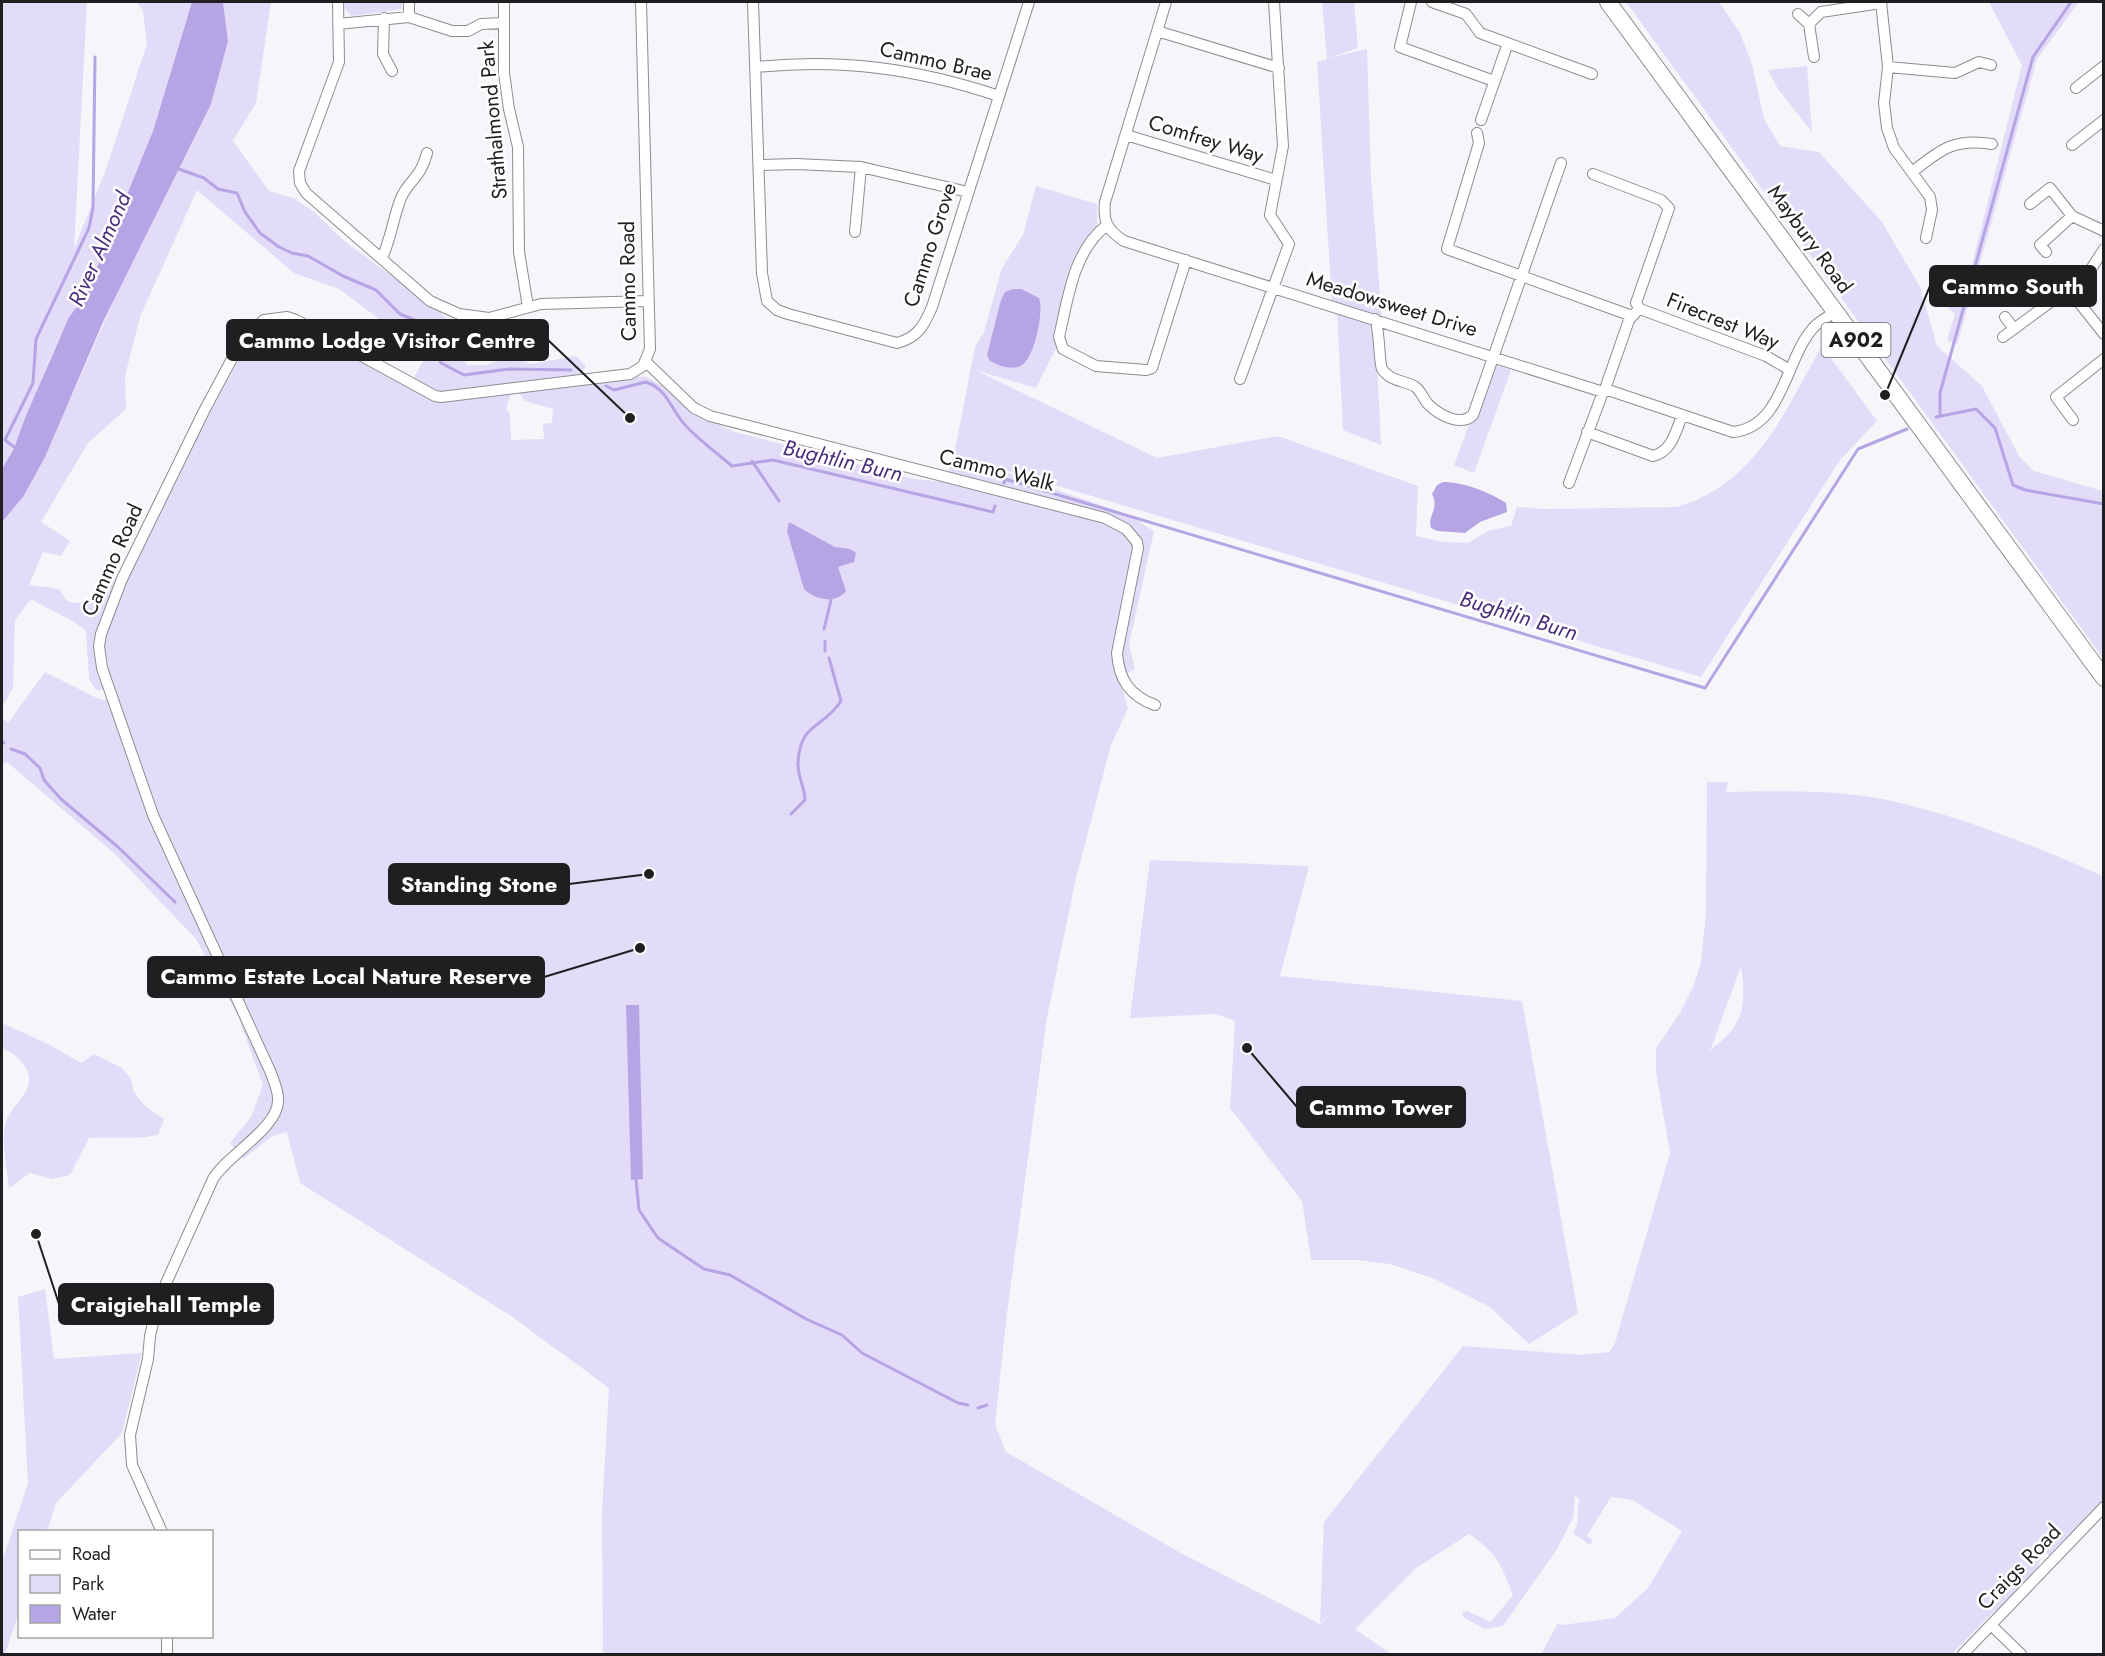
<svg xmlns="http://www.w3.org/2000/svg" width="2105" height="1656" viewBox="0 0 2105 1656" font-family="Jost,sans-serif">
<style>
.green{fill:#e2dcf8;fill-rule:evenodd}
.water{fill:#b5a5e4}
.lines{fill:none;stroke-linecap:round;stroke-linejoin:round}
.stream{stroke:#b5a5e4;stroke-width:3}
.street-casing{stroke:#8d8c90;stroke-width:12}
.primary-casing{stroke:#8d8c90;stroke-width:18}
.street{stroke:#fff;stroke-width:10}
.primary{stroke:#fff;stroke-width:16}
.labels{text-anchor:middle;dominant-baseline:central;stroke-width:5;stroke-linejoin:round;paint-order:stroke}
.shield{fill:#fff;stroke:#626264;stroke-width:1.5}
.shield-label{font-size:20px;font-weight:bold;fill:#1f1f21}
.street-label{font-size:21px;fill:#1f1f21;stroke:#fff}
.water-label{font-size:22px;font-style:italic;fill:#482e79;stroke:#fff}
.leader{fill:none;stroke:#1f1f21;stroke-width:2}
.callout-dot{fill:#1f1f21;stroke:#fff;stroke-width:2}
.callout{fill:#1f1f21;stroke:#1f1f21;stroke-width:2}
.callout-label{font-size:22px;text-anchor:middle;font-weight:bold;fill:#fff}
</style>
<rect width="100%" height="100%" fill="#f6f5fa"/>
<!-- green -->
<path class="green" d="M 2,2 L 87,2 L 74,249 L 106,169 L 147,44 L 143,11 L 137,2 L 192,2 L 153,131 L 85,297 C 45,348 35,414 2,469 Z
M 223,2 L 271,2 L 256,103 L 233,141 L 269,191 L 293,198 L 313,211 L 343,240 L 439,311 L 456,329 L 456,345 L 467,365 L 487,365 L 510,356 L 531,364 L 576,356 L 586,366 L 579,376 L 438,393 L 424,387 L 414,377 L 431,347 L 405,330 L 390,343 L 378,332 L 378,318 L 339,289 L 294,273 L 197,190 L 140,317 L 125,376 L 126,409 L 88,443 L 41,522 L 70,541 L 61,556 L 43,552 L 29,585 L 59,589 L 68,602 L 91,604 L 108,574 L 116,579 L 96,640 L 95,662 L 104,689 L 97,691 L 89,679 L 86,631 C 68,616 51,611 31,599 L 15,620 L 13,688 L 2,707 L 2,522 L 23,497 L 78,382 L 228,41 Z
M 343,2 L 402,2 L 402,9 L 352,16 L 344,8 Z
M 1322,2 L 1354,2 L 1358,48 L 1329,58 L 1367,49 L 1371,178 L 1382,319 L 1332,304 L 1317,62 L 1327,59 Z
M 1626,2 L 1719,2 L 1740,33 L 1752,64 L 1764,119 L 1780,146 L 1819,152 L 1882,222 L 1920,287 L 1937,346 L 1982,386 L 2019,456 L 2034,471 L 2103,491 L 2103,658 Z
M 1989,2 L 2079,2 L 2037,59 L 1957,345 L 1947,340 L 1955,314 L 1943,303 L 1941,266 L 1970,273 L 2022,65 Z
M 1807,66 L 1812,132 L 1778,89 L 1768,70 Z
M 1036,186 L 1097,204 L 1097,226 L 1079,249 L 1054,336 L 1056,348 L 1036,388 L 975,370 L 1157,458 L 1278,436 L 1418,486 L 1416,536 L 1443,542 L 1468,543 L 1488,531 L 1511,526 L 1517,507 L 1546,509 L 1677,507 C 1757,483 1784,412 1822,346 L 1877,421 L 1840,460 L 1701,677 L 974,461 L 1129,515 L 1154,531 L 1129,644 L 1135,669 L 1119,678 L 1128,708 L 1111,745 L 1076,878 L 1047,1017 L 1007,1313 L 995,1424 L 1006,1452 L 1179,1552 L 1320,1624 L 1329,1615 L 1320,1622 L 1324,1522 L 1463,1346 L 1582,1355 L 1609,1352 L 1615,1343 L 1670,1153 L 1656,1072 L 1656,1048 L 1680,1013 L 1693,987 L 1701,963 L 1706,912 L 1707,782 L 1728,782 L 1726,792 C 1781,791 1842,789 1896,802 C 1966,818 2037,847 2103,876 L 2103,1500 L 2049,1556 L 2044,1550 L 2037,1569 L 1998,1612 L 1995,1610 L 1952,1654 L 1541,1654 L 1558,1623 L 1563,1625 L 1615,1618 L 1648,1588 L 1682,1531 L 1632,1500 L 1611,1497 L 1587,1536 L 1593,1540 L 1590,1545 L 1573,1533 L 1577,1525 L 1579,1498 L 1575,1496 L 1573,1518 L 1557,1549 L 1503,1626 L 1485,1629 L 1463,1617 L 1462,1613 L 1467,1611 L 1491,1622 L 1513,1595 C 1501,1564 1497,1553 1469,1534 L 1416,1568 L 1355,1629 L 1391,1654 L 603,1654 L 602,1513 L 609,1388 L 511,1316 L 300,1183 L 287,1132 L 272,1136 L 243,1159 L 230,1143 L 251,1117 L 263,1085 L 238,1016 L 196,939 L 115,854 L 7,762 L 2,764 L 2,718 L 8,723 L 45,672 L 99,699 L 118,701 L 110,684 L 105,658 L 105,636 L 132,570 L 179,469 L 252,336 L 273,324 L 302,329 L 435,402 L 511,394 L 506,409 L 510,413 L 511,440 L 544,439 L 543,424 L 552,423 L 553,409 L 525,401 L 519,393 L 632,376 L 647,377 L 664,387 L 690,412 L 735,432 L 914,479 L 945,482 L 954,455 L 975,347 L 984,332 L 1002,268 L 1023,235 ZM 1741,966 C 1744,990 1747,1011 1731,1031 C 1726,1039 1716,1044 1710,1051 Z
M 1337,309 L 1375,319 L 1381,445 L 1343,430 Z
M 1492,363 L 1511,370 L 1474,473 L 1454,465 Z
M 1150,860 L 1309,866 L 1280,976 L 1522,1001 L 1578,1313 L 1529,1344 L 1490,1307 L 1435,1279 L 1390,1264 L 1357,1260 L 1311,1260 L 1302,1201 L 1230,1108 L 1235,1021 L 1216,1014 L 1130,1018 Z
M 2,1023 L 48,1044 L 81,1063 L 94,1054 L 122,1068 L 131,1079 L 134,1092 L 144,1105 L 164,1119 L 158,1135 C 134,1140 113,1136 89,1138 L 70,1175 L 52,1179 L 30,1173 L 9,1188 C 7,1168 1,1141 6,1122 C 12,1103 38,1090 26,1068 C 19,1057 14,1054 2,1048 Z
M 45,1289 L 54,1359 L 142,1353 L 122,1433 L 56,1503 L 47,1531 L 20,1532 L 19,1612 L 5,1654 L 2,1654 L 2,1562 L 28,1483 L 18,1297 Z"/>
<!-- water -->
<path class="water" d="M 192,2 L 223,2 L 228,41 L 211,104 L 103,322 L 45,457 L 23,497 L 2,522 L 2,469 L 14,448 L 25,418 L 69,317 L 85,297 L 153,131 Z
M 1013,289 L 1021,289 L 1039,298 C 1044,311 1035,357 1022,365 C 1012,371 1000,366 990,361 L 987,355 L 1001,300 L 1005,292 Z
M 1443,482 C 1464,482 1489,492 1506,503 L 1507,512 L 1480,522 L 1465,533 L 1437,531 L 1431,528 L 1430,522 C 1432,511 1438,506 1432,494 L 1437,485 Z
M 789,522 L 835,547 L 850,549 L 856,553 L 854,562 L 838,567 L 846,591 C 836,604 815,600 804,589 L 787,531 Z
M 626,1005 L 639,1005 L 643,1179 L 631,1180 Z"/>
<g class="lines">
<!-- stream -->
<path class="stream" d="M 176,168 L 204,178 L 218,189 L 237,193 L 245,212 L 260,233 L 279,247 L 292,253 L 308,256 L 343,276 L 376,290 L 400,314 L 424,324 L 441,363 L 464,375 L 509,369 L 571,370
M 606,386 L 614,390 L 646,382 C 669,390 671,411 686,426 C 700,441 717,453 732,466 L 773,460 L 993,512 L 995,506
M 1940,416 L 1940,393 L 2033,57 L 2071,2
M 1936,417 L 1976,409 L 1995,428 L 2013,485 L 2025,490 L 2104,504
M 18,450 L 5,440 L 33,383 L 36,339 L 89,228 L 93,208 L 95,57
M 752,461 L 779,501
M 1004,483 L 1005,479 L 1705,688 L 1858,449 L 1907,429
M 824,629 L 831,600
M 825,641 L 825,651
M 2,741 L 4,743
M 11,749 L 25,754 L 40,768 L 44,780 L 61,799 L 118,847 L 175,902
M 791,814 L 805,800 C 805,787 797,776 798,763 C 800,722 822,730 841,701 L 829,658
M 636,1180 L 639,1210 L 658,1238 L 704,1269 L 730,1275 L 806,1319 L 842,1335 L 862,1353 L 958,1403 L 968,1405
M 978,1408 L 987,1405"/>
<defs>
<path id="street" d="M 338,2 L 339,62 L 299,171 L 300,183 L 306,193 L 430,301 L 459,314 L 489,318 L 541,304 L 649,301
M 409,2 L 409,17
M 504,2 L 504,73 L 509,109 L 518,147 L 519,252 L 528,307
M 753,2 L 762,273 L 767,301 L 777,310 L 788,314 L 897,343 C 917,338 924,326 932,307 L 1029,2
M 1166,2 L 1105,202 C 1103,221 1107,230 1124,241 L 1603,392 L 1605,389 L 1733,432 C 1785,427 1785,355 1816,325 C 1822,320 1829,316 1835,312
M 1411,2 L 1400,47 L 1494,81
M 1432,2 L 1466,14 L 1480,33 L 1592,74
M 1881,2 L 1888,67 L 1884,103 L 1887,128 L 1894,148 L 1930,197 L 1932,210 L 1926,238
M 1798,14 L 1809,24
M 384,18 L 383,54 L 392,71
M 338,24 L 409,17 L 452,31 L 468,31 L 481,24 L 504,23
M 1157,31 L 1279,68
M 1814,57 L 1809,24 L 1821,12 L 1881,3
M 757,67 C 841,58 918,69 999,96
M 1888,67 L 1955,73 L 1979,62 L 1991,65
M 2076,88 L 2104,66
M 1481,120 L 1508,43
M 1477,133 L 1479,143 L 1447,249 L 1632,316
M 1126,135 L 1276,180
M 2072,145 L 2104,120
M 760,165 L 796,164 L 861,167 L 968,192
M 1912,172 C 1942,149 1954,138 1992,144
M 1593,174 L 1661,200 L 1669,208 L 1636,303 L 1640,309
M 2030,204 L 2050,188 L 2072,216 L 2104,231
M 1107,225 C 1073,251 1068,299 1059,337 L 1063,349 L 1096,366 L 1146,370 L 1152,368 L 1186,260
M 855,232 L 861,167
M 2046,252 L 2040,245 L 2072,216
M 382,258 C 391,239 393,218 401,198 C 408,181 421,178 427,153
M 2069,290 L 2104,334
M 1640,309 L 1766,356 L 1790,370
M 2005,317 L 2014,329
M 1375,319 C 1380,332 1379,363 1382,369 C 1390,381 1402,380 1414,386 C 1421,390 1423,399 1428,404 C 1439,415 1460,427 1473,415 L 1561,163
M 2003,337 L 2087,275 L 2104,249
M 646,362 L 694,408 L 710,416 L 1105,518 L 1126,529 L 1137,542 L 1138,548 L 1117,653 C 1119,680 1130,696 1155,705
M 1240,379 L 1289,244 L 1270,215 L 1283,146 L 1274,2
M 1605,389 L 1629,320 L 1637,311
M 2073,420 L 2056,397 L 2104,359
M 1587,432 L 1653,456 C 1672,451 1675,433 1682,416
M 1569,483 L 1603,392
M 162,1532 L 132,1465 L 130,1435 L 148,1359 L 150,1336 L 158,1301 L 213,1179 C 227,1155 278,1128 278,1101 C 279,1092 274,1082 271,1073 L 153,815 L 102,668 L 99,646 L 101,634 L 122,579 L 204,411 L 242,340 L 264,320 L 287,317 L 296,320 L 435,396 L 441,397 L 630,374 L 643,366 L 650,349 L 641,2
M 1991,1625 L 2021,1654
M 167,1636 L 167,1654
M 1963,1654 L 2104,1507"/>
<path id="primary" d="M 1608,2 L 2104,678"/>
</defs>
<!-- street casing -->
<use href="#street" class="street-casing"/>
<!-- primary casing -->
<use href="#primary" class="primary-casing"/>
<!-- street -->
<use href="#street" class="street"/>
<!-- primary -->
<use href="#primary" class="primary"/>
</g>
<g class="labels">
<!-- shield labels -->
<rect class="shield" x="1821.5" y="323" width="69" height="34" rx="4.5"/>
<g class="shield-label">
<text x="1856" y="340">A902</text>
</g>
<!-- street labels -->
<g class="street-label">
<text transform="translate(936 61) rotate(13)">Cammo Brae</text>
<text transform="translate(493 120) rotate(-95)">Strathalmond Park</text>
<text transform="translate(1206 139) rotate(17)">Comfrey Way</text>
<text transform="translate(1810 239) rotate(54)">Maybury Road</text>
<text transform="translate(930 245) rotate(-72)">Cammo Grove</text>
<text transform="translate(628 281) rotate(-91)">Cammo Road</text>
<text transform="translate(1392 304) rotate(17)">Meadowsweet Drive</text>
<text transform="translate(1723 321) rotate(22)">Firecrest Way</text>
<text transform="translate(997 470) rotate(14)">Cammo Walk</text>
<text transform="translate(112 560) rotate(-66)">Cammo Road</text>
<text transform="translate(2019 1567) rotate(-46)">Craigs Road</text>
</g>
<!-- water labels -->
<g class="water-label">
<text transform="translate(99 249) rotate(-66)">River Almond</text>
<text transform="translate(843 460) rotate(13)">Bughtlin Burn</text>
<text transform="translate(1519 615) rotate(17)">Bughtlin Burn</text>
</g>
</g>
<!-- callouts -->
<path class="leader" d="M1885 395L1930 286M630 418L548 340M649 874L569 884M640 948L544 977M1247 1048L1297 1107M36 1234L59 1304"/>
<g class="callout-dot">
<circle cx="1885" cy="395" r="6"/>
<circle cx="630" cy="418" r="6"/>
<circle cx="649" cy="874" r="6"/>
<circle cx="640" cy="948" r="6"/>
<circle cx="1247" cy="1048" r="6"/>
<circle cx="36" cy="1234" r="6"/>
</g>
<g class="callout">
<rect x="1930" y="266" width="166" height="40" rx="6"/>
<rect x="227" y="320" width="321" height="40" rx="6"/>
<rect x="389" y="864" width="180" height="40" rx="6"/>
<rect x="148" y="957" width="396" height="40" rx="6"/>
<rect x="1297" y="1087" width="168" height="40" rx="6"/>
<rect x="59" y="1284" width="214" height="40" rx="6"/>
</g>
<g class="callout-label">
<text x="2013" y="294">Cammo South</text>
<text x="387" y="348">Cammo Lodge Visitor Centre</text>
<text x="479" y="892">Standing Stone</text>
<text x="346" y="984">Cammo Estate Local Nature Reserve</text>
<text x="1381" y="1115">Cammo Tower</text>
<text x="166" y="1312">Craigiehall Temple</text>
</g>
<!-- border -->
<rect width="2105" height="1656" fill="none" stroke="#1f1f21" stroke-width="6"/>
<!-- legend -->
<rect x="18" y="1530" width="195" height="108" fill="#ffffff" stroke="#a5a5a6" stroke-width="1.5"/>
<rect x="30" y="1550" width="30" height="9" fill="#ffffff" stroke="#a5a5a6" stroke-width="1.5"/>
<text x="72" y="1560" font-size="18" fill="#1f1f21">Road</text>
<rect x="30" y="1575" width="30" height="18" fill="#e2dcf8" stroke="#a5a5a6" stroke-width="1.5"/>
<text x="72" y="1590" font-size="18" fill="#1f1f21">Park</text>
<rect x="30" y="1605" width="30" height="18" fill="#b5a5e4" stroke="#a5a5a6" stroke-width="1.5"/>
<text x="72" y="1620" font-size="18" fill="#1f1f21">Water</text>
</svg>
